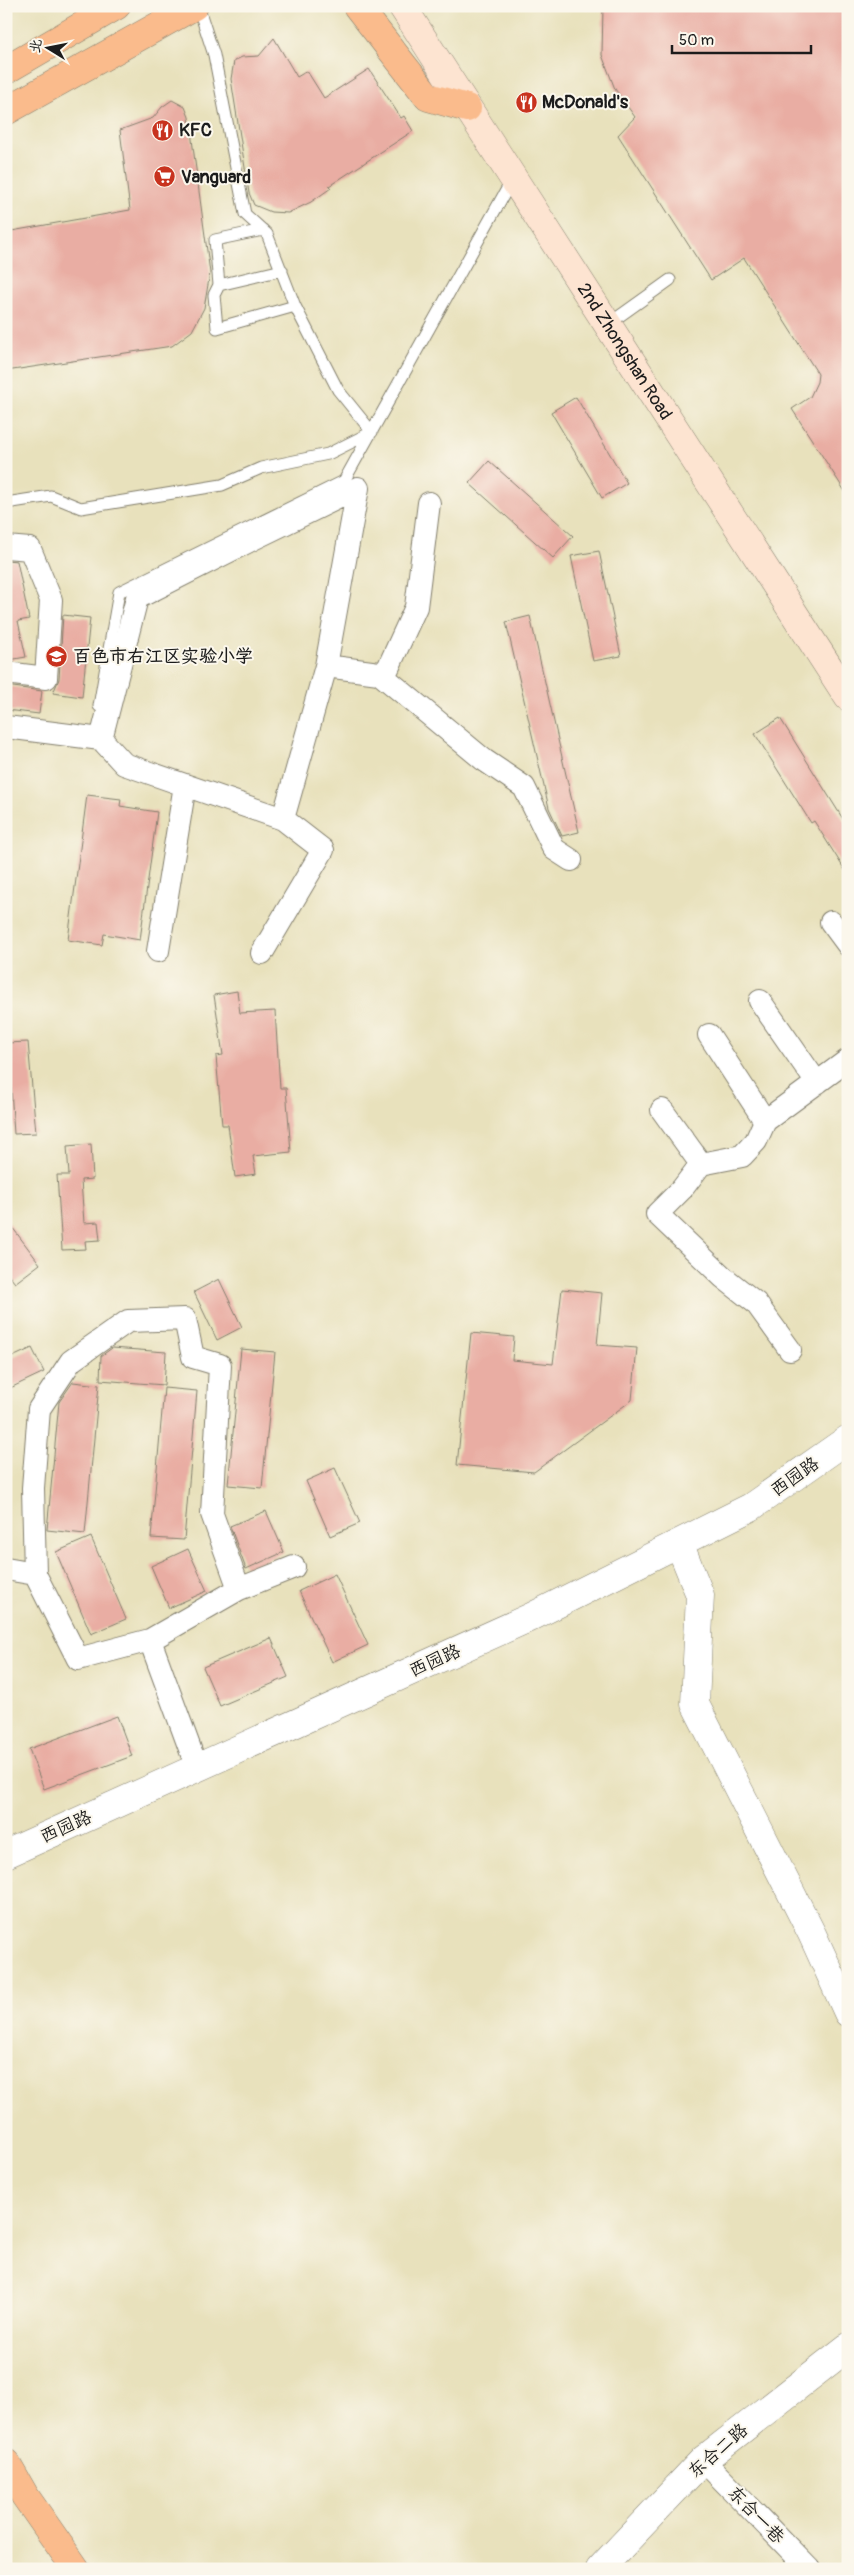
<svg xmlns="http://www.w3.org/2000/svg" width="854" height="2575" viewBox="0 0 854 2575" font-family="Pangolin,'LXGW WenKai TC',sans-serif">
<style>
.building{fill:#e9ada3}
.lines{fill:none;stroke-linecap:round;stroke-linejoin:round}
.service-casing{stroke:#827e6c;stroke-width:13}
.minor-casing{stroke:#827e6c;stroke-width:24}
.tertiary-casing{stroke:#827e6c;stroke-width:29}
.secondary-casing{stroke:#827e6c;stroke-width:29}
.primary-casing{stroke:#827e6c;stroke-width:29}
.service{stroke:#fff;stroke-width:11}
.minor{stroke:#fff;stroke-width:22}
.tertiary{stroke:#fff;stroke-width:28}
.secondary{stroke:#fde4d1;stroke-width:28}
.primary{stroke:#fabb8c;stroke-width:28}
.labels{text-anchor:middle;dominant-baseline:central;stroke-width:4;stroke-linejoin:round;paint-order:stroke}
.poi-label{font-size:18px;font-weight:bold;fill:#1c1c1c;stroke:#fbf7ec;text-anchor:start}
.street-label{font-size:18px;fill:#1c1c1c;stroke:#fbf7ec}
</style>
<rect width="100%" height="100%" fill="#fbf7ec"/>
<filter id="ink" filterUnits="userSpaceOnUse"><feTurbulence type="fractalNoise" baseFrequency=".02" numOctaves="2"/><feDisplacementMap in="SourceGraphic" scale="10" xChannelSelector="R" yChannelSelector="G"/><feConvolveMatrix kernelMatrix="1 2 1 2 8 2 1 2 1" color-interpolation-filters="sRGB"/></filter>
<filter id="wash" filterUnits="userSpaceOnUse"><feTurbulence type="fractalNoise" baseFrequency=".0096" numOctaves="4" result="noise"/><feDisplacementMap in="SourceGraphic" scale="20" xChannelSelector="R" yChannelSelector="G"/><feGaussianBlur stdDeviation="1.12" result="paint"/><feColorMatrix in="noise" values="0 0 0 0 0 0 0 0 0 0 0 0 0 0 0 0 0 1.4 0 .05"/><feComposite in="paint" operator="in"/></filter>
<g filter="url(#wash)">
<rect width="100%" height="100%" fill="#e8e1bc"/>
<g id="blocks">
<!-- building -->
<path class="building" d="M 603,6 L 848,6 L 848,496 L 792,409 L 810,397 L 817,382 L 818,374 L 744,258 L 711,280 L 618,135 L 635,117 L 615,89 L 602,55 Z
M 274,38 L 297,77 L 307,71 L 324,98 L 369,69 L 401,118 L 404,116 L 413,131 L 329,186 L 331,188 L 311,202 L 288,213 L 271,212 L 254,205 L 249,193 L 231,79 L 234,61 L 242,57 L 259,56 Z
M 172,100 L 185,107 L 189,117 L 210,273 L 204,308 L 192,331 L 172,346 L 6,371 L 6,232 L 130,210 L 120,130 L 153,118 L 162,107 Z
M 576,397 L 627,483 L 602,498 L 551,412 Z
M 489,461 L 573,536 L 553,558 L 469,483 Z
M 599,551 L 621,656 L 593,661 L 571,556 Z
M 6,560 L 17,561 L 29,619 L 18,621 L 26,657 L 9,660 L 6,660 Z
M 63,615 L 90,618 L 82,697 L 53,693 L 59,679 Z
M 530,616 L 579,832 L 562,836 L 549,808 L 506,622 Z
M 6,686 L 42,691 L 39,714 L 6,710 Z
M 780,718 L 848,827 L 848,875 L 814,821 L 811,823 L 755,734 Z
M 87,795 L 121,799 L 120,806 L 157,812 L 140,940 L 104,934 L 102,945 L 68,940 Z
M 237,991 L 240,1013 L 275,1011 L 280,1088 L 286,1088 L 291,1152 L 253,1156 L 256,1174 L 235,1177 L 228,1125 L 222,1125 L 216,1056 L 223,1055 L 214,995 Z
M 28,1042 L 36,1133 L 14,1134 L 10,1073 L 6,1074 L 6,1043 Z
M 91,1144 L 93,1179 L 81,1180 L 84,1223 L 98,1222 L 100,1240 L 85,1241 L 86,1249 L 62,1250 L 57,1175 L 69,1175 L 67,1146 Z
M 6,1219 L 40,1264 L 15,1283 L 6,1272 Z
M 219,1279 L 242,1327 L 217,1340 L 194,1292 Z
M 562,1289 L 602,1293 L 597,1345 L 637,1348 L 632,1400 L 534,1472 L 457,1465 L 471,1333 L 514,1337 L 512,1360 L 553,1364 Z
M 32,1348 L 44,1372 L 6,1390 L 6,1360 Z
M 112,1348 L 166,1352 L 164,1385 L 100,1380 L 101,1356 Z
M 241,1349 L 275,1352 L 262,1488 L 228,1485 Z
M 73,1382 L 99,1385 L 85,1534 L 47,1530 L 59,1402 Z
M 164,1388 L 197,1391 L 184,1540 L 151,1538 Z
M 335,1468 L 360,1523 L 330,1536 L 306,1481 Z
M 266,1511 L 284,1552 L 246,1569 L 230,1526 Z
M 91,1537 L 126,1619 L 91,1634 L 56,1552 Z
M 188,1549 L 207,1591 L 169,1608 L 151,1566 Z
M 335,1574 L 368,1645 L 332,1662 L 299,1591 Z
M 271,1638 L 288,1677 L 220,1706 L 203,1667 Z
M 117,1716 L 132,1756 L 44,1789 L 29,1749 Z"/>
</g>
</g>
<g filter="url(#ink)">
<use href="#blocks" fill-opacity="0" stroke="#827e6c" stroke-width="1"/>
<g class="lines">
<defs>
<path id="service" d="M 263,230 L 215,240 L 219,285 L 214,295 L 217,328 L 295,306
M 219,285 L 282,270
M 607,325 L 670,280
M 6,503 L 51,496 L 81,508 L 222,485 L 261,468 L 328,454 L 372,432 L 338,390 L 295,306 L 267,234 L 245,214 L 214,55 L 198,6
M 99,706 L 119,592 L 344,481 L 512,180"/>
<path id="minor" d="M 6,547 L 30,549 L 51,600 L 46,678 L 6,673
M 326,666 L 379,673 L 484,760 L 524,787 L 554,849 L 571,860
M 384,677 L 416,607 L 429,503
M 6,727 L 101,739 L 124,764 L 283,819 L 326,666 L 358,488 L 255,538 L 137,598 L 101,739
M 831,922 L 848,945
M 158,951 L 185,785
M 262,953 L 323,850 L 283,819
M 760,1001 L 817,1083
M 709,1035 L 765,1121
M 662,1110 L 701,1164
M 790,1350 L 756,1303 L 723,1277 L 657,1214 L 682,1189 L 701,1164 L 742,1156 L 756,1141 L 765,1121 L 848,1060
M 6,1569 L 35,1574
M 239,1589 L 294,1567
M 150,1640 L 78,1659 L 35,1574 L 33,1488 L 39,1409 L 71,1361 L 128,1321 L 185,1319 L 193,1357 L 220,1365 L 212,1514 L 239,1589 L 150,1640 L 197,1768
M 703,2460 L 809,2569"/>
<path id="tertiary" d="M 679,1543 L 700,1595 L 695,1704 L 812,1934 L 848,2013
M 6,1854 L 531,1617 L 751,1507 L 848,1439
M 600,2569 L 703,2460 L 848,2347"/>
<g id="secondary">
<path id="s1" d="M 402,6 L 848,697"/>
</g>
<path id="primary" d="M 357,6 L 428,97 L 467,108
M 6,70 L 116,6
M 6,111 L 194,6
M 6,2463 L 25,2496 L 76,2569"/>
</defs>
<!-- service casing -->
<use href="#service" class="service-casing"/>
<!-- minor casing -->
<use href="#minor" class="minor-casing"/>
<!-- tertiary casing -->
<use href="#tertiary" class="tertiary-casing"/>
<!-- secondary casing -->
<use href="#secondary" class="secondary-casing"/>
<!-- primary casing -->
<use href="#primary" class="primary-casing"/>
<!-- service -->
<use href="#service" class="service"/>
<!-- minor -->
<use href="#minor" class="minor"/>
<!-- tertiary -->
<use href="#tertiary" class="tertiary"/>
<!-- secondary -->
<use href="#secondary" class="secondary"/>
<!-- primary -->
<use href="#primary" class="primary"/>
</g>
</g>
<!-- icons -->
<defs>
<symbol id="restaurant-disc" viewBox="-11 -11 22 22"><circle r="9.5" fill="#c8321e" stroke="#fbf7ec"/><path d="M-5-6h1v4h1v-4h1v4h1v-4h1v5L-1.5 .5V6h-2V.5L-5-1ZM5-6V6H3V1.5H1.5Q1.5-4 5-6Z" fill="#fff"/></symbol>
<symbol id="supermarket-disc" viewBox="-11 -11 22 22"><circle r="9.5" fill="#c8321e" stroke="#fbf7ec"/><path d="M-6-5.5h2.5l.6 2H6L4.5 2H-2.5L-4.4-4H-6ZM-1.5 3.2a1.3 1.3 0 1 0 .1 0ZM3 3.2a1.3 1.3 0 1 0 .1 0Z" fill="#fff"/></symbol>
<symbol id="school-disc" viewBox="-11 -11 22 22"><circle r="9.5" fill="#c8321e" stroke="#fbf7ec"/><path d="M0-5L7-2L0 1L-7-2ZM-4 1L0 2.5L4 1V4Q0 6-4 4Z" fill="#fff"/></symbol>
</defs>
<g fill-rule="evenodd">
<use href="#restaurant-disc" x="514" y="90" width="25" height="25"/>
<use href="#restaurant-disc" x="150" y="118" width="25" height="25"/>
<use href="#supermarket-disc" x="152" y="164" width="25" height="25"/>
<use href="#school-disc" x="44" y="644" width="25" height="25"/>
</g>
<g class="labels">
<!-- poi labels -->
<g class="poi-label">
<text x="542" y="102">McDonald's</text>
<text x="179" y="130">KFC</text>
<text x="181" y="177">Vanguard</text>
<text x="73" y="656">百色市右江区实验小学</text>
</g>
<!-- street labels -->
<g class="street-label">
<text stroke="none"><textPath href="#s1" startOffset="411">2nd Zhongshan Road</textPath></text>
<text transform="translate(795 1477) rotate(-35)">西园路</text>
<text transform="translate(435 1661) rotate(-24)">西园路</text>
<text transform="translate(66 1827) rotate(-24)">西园路</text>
<text transform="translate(718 2451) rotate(-41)">东合二路</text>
<text transform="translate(756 2515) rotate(46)">东合一巷</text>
</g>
</g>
<!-- margin -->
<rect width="854" height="2575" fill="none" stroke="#fbf7ec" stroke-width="25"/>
<!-- north arrow -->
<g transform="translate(48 48) rotate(280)" stroke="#fbf7ec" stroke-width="4" paint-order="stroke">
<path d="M0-4L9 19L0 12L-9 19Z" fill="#1c1c1c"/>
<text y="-8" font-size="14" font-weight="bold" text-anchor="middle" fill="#1c1c1c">北</text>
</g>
<!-- scale -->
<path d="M672 45v8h139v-8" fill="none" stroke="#1c1c1c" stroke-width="2.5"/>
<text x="679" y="45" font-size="15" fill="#1c1c1c" stroke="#fbf7ec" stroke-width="4" paint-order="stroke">50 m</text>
</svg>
